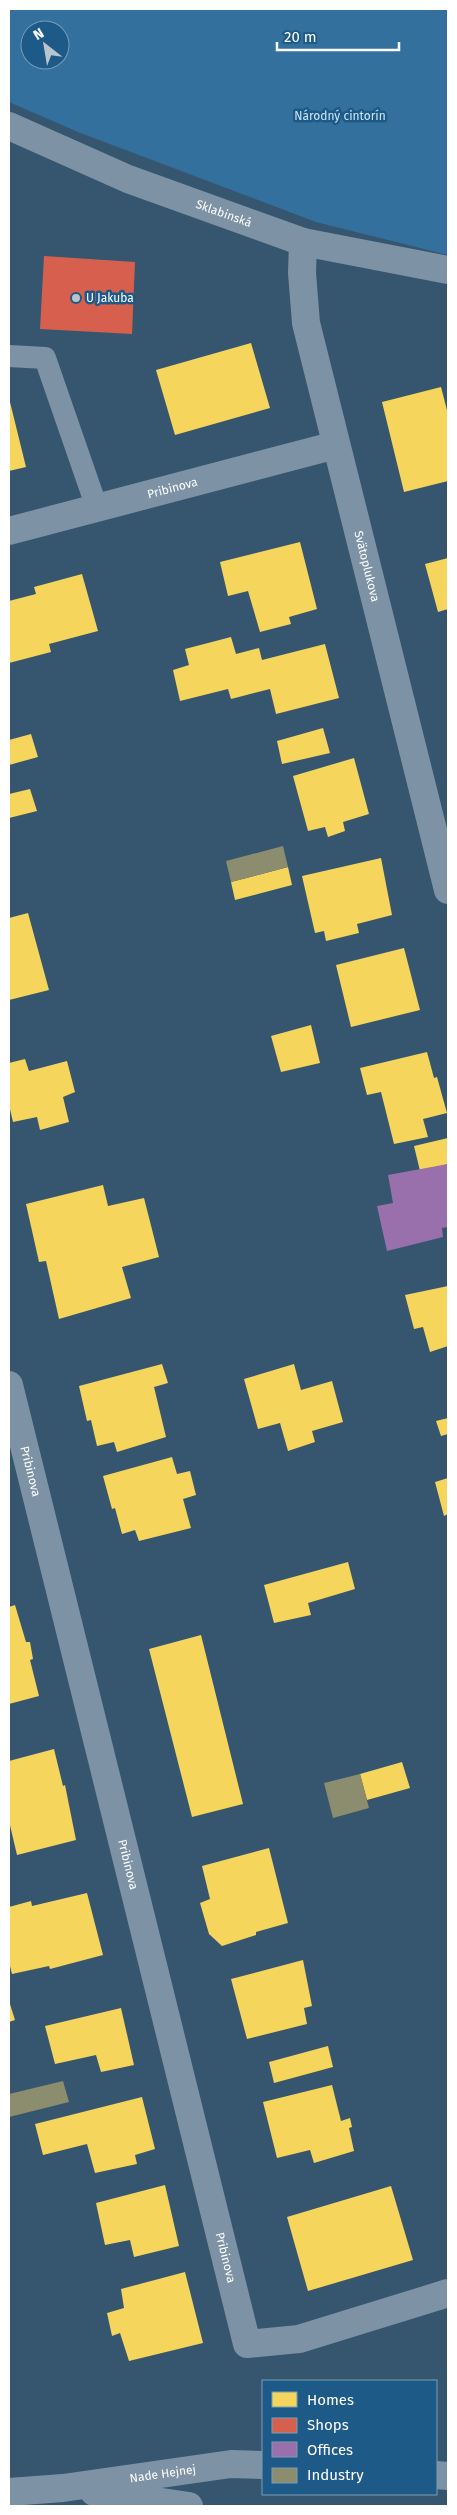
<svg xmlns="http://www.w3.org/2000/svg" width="457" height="2515" viewBox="0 0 457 2515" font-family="'Fira Sans',sans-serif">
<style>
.green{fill:#33709d;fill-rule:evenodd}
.homes{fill:#f6d55c}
.shops{fill:#d6604d}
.offices{fill:#9970ab}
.industry{fill:#8c8c6e}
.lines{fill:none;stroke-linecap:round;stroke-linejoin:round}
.service{stroke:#7d92a5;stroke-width:22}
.minor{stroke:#7d92a5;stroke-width:28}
.tertiary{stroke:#7d92a5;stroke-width:28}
.poi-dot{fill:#b9c4cd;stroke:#1e5a87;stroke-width:2}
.labels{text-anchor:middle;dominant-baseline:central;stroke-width:5;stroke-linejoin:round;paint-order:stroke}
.park-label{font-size:12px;fill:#cce6f8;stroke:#1e5a87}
.street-label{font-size:12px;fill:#fff;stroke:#1e5a87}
.poi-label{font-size:12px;fill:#fff;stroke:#1e5a87;text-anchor:start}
</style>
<rect width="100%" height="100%" fill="#36566f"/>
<!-- green -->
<path class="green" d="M 9,9 L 448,9 L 448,255 L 316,222 L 78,132 L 9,102 ZM 30,30 L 60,30 L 60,60 L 30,60 Z"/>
<!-- homes -->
<path class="homes" d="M 251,343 L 270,408 L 175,435 L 156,370 Z
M 441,387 L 448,414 L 448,481 L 404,492 L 382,402 Z
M 9,398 L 26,467 L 9,471 Z
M 300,542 L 317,609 L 289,617 L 291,624 L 260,632 L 248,591 L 228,596 L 220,562 Z
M 448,558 L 448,609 L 438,612 L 425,564 Z
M 82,574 L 98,631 L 49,644 L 51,652 L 9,663 L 9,601 L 36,594 L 34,587 Z
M 231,637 L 236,654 L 259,648 L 262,660 L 325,644 L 339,698 L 276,714 L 270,689 L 231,699 L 228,689 L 180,701 L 173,670 L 189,665 L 185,649 Z
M 323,728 L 330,753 L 282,764 L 277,741 Z
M 31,734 L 38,757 L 9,765 L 9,740 Z
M 354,758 L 369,814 L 343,822 L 345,831 L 328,837 L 325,827 L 308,831 L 293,776 Z
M 30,789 L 37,811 L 9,818 L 9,794 Z
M 381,858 L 392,915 L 357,924 L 359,933 L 326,941 L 324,931 L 315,933 L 302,876 Z
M 288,867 L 292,885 L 235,900 L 231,882 Z
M 28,913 L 49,990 L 9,1000 L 9,918 Z
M 404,948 L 420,1010 L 351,1027 L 336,965 Z
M 311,1025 L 320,1063 L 281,1072 L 271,1036 Z
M 427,1052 L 434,1078 L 437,1077 L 447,1113 L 423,1119 L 428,1137 L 394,1144 L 381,1092 L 367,1095 L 360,1068 Z
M 25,1059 L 29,1071 L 67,1061 L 75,1092 L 63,1097 L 69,1122 L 40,1130 L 37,1117 L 13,1122 L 9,1105 L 9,1063 Z
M 448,1138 L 448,1164 L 420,1171 L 414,1146 Z
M 103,1185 L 108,1206 L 144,1198 L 159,1257 L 122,1267 L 131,1298 L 59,1319 L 46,1261 L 39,1262 L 26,1204 Z
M 448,1286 L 448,1346 L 430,1352 L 423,1327 L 414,1329 L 405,1295 Z
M 162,1364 L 168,1383 L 154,1387 L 166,1437 L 117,1452 L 114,1442 L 97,1446 L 91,1420 L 87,1421 L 79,1386 Z
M 294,1364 L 301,1390 L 332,1381 L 343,1422 L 312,1431 L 315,1442 L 288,1451 L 280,1423 L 258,1429 L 244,1379 Z
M 448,1418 L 448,1434 L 441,1436 L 436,1421 Z
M 172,1457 L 177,1474 L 190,1471 L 196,1495 L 183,1499 L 191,1528 L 139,1541 L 135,1530 L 122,1534 L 115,1508 L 112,1509 L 103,1476 Z
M 448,1478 L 448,1514 L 444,1516 L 435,1482 Z
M 348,1562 L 355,1589 L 308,1603 L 311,1615 L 274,1623 L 264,1585 Z
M 15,1605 L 26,1642 L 30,1642 L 33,1659 L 30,1660 L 39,1696 L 9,1704 L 9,1607 Z
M 201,1635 L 243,1804 L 192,1817 L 149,1649 Z
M 54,1749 L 63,1786 L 65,1785 L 76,1840 L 17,1855 L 9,1821 L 9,1761 Z
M 402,1762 L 410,1788 L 367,1800 L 360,1774 Z
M 269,1848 L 288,1923 L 256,1932 L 256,1935 L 222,1946 L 209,1934 L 200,1903 L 210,1899 L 202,1866 Z
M 87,1893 L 103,1955 L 50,1969 L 49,1966 L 12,1974 L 9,1962 L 9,1907 L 31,1901 L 32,1906 Z
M 303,1960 L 312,2006 L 304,2008 L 307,2024 L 247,2039 L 231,1979 Z
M 9,2001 L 15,2020 L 9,2022 Z
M 121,2008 L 134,2065 L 101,2072 L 96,2055 L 55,2064 L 45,2026 Z
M 328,2046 L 333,2067 L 274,2083 L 269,2062 Z
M 332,2085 L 341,2121 L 350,2118 L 352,2127 L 349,2128 L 354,2151 L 314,2163 L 310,2150 L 277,2158 L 263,2102 Z
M 142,2097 L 155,2149 L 135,2155 L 137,2164 L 95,2173 L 87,2144 L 43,2155 L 35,2124 Z
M 165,2185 L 179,2246 L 134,2257 L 130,2240 L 105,2245 L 96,2203 Z
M 391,2186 L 413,2260 L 308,2291 L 287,2217 Z
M 185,2272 L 203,2343 L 129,2361 L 120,2333 L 112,2336 L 107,2313 L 124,2308 L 121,2289 Z"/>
<!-- shops -->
<path class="shops" d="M 44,256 L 135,262 L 132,334 L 40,329 Z"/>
<!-- offices -->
<path class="offices" d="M 448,1164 L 448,1227 L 442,1228 L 443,1237 L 387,1251 L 377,1206 L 393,1203 L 388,1175 Z"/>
<!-- industry -->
<path class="industry" d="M 283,846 L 288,867 L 231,882 L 226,861 Z
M 360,1774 L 369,1808 L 333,1818 L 324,1783 Z
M 63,2081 L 69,2102 L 9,2117 L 9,2094 Z"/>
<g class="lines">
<!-- service -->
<path class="service" d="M 9,356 L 45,358 L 97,508"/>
<!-- minor -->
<g class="minor">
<path id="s1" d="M 303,242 L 302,273 L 306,323 L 448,890"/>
<path id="s2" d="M 9,531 L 336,445"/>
<path id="s3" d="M 9,1385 L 247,2344 L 299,2339 L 448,2293"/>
<path d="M 436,2475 L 448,2476"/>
<path id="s4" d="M 9,2492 L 63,2488 L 231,2464 L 263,2465"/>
<path d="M 94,2492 L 189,2506"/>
</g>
<!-- tertiary -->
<path class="tertiary" id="s5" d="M 9,126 L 128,179 L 303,242 L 448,270"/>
</g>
<!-- markers -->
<circle class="poi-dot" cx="76" cy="298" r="5"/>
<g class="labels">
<!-- park labels -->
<g class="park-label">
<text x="340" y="116">Národný cintorín</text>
</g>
<!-- street labels -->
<g class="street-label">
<text stroke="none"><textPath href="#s5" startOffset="232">Sklabinská</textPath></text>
<text stroke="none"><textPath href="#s2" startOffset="169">Pribinova</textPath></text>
<text stroke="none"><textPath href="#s1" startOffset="332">Svätoplukova</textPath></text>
<text stroke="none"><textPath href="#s3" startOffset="89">Pribinova</textPath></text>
<text stroke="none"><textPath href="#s3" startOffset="494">Pribinova</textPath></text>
<text stroke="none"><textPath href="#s3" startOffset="899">Pribinova</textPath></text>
<text stroke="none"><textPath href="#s4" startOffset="155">Nade Hejnej</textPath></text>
</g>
<!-- poi labels -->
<g class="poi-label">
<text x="86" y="298">U Jakuba</text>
</g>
</g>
<!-- border -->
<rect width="457" height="2515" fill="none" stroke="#ffffff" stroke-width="20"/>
<!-- legend -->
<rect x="262" y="2380" width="175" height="115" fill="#1e5a87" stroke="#789cb7"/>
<rect x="272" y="2392" width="25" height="15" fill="#f6d55c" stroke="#789cb7"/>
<text x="307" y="2405" font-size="15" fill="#ffffff">Homes</text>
<rect x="272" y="2418" width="25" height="15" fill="#d6604d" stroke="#789cb7"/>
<text x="307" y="2430" font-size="15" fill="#ffffff">Shops</text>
<rect x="272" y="2442" width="25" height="15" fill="#9970ab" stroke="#789cb7"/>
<text x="307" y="2455" font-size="15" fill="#ffffff">Offices</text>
<rect x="272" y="2468" width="25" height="15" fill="#8c8c6e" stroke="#789cb7"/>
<text x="307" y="2480" font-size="15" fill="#ffffff">Industry</text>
<!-- north arrow -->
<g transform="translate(45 45) rotate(329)"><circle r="24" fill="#1e5a87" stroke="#789cb7"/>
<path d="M0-4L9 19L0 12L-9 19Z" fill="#b9c4cd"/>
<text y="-8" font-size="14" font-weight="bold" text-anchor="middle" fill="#ffffff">N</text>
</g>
<!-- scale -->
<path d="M277 42v8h122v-8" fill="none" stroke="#ffffff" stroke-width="2.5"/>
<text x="284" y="42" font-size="15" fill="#ffffff" stroke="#1e5a87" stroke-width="4" paint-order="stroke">20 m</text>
</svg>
